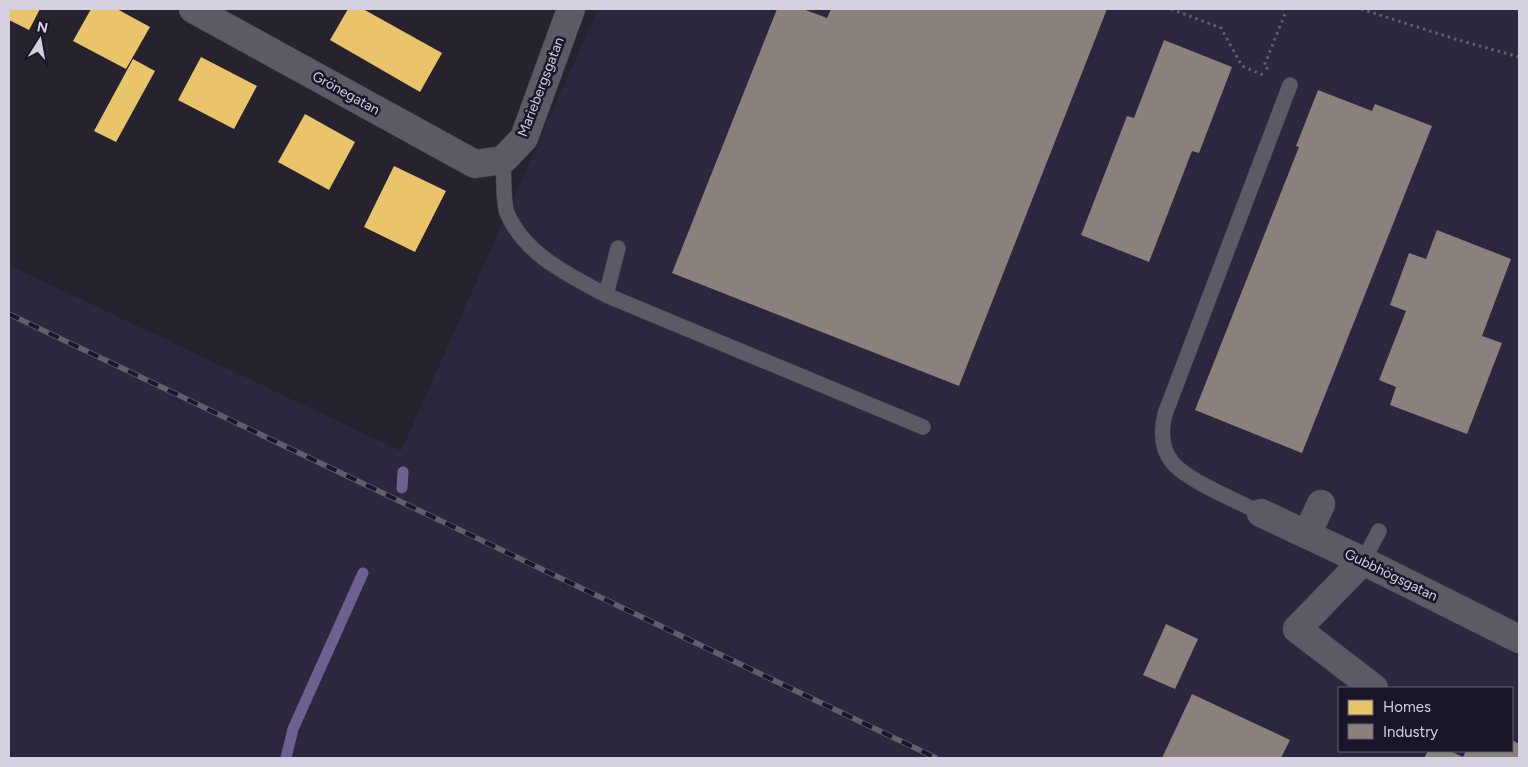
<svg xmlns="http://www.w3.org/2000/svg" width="1528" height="767" viewBox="0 0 1528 767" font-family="Figtree,sans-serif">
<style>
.built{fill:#2d263f;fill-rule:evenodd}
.homes{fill:#e9c46a}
.industry{fill:#8a817c}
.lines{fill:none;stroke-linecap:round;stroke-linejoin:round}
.stream{stroke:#6e6091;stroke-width:11}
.lane-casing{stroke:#43404a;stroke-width:16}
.street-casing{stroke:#43404a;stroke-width:29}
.path{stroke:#625f68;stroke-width:3;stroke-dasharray:2.5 4;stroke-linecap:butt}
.lane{stroke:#5c5a64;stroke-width:15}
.street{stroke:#5c5a64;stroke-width:28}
.rail-casing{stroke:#625f6a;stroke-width:5.5}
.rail{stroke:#1b152a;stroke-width:4;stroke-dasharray:11;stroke-linecap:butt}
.labels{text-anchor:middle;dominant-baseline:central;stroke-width:5;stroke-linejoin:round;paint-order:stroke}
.street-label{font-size:14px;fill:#d4d0df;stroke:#1b152a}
</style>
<rect width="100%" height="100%" fill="#26232f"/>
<!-- built -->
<path class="built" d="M 598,9 L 1519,9 L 1519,758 L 9,758 L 9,265 L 401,451 ZM 1339,688 L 1512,688 L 1512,751 L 1339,751 Z"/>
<!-- homes -->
<path class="homes" d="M 9,9 L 40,9 L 29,30 L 9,20 Z
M 91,9 L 117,9 L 150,27 L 126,69 L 73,41 Z
M 348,9 L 363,9 L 442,53 L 420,92 L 330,40 Z
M 201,57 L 257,86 L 234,129 L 178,100 Z
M 133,59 L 155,71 L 116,142 L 94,131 Z
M 305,114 L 355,142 L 329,190 L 278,162 Z
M 394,166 L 446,191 L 415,252 L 364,227 Z"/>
<!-- industry -->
<path class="industry" d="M 777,9 L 803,9 L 827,18 L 831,9 L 1107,9 L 959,386 L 672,273 Z
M 1164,40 L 1232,67 L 1199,153 L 1192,151 L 1149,262 L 1081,235 L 1127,116 L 1134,118 Z
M 1318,90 L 1372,111 L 1375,104 L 1432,126 L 1302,453 L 1195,410 L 1299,147 L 1296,146 Z
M 1437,230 L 1511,259 L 1482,336 L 1502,343 L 1467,434 L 1390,405 L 1396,387 L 1379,380 L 1406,311 L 1390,305 L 1409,253 L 1426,259 Z
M 1166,624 L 1198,639 L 1175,689 L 1143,675 Z
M 1192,694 L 1290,740 L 1281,758 L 1162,758 Z
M 1512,740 L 1519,744 L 1519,758 L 1424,758 L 1428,751 L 1450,751 L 1463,757 L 1466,751 L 1512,751 Z"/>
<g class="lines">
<!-- stream -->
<path class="stream" d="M 402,488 L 403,472
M 286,758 L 293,729 L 363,573"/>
<defs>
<path id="lane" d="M 503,160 C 504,172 503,203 507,213 C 525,255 569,275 606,295 L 923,427
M 606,295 L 618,248
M 1261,513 C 1239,502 1186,480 1172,462 C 1161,448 1161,430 1165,414 L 1290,85
M 1363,561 L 1379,531"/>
<path id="street" d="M 193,9 L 475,164 L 503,160 L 524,138 L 571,9
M 1261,513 L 1363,561 L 1519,639
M 1307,534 L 1321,504
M 1363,561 L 1297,629 L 1374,688"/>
</defs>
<!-- lane casing -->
<use href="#lane" class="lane-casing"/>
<!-- street casing -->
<use href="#street" class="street-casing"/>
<!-- path -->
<path class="path" d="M 1171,9 L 1221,28 L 1242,66 L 1263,75
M 1361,9 L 1455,39 L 1519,57
M 1268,69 L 1264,66 L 1285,14 L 1283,9"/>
<!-- lane -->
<use href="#lane" class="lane"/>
<!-- street -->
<use href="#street" class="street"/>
<defs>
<path id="rail" d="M 9,314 L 936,758"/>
</defs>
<!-- rail casing -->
<use href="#rail" class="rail-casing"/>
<!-- rail -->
<use href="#rail" class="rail"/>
</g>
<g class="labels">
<!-- street labels -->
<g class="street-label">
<text transform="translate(541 87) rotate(-69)">Mariebergsgatan</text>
<text transform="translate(346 93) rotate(29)">Grönegatan</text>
<text transform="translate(1391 575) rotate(26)">Gubbhögsgatan</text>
</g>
</g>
<!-- border -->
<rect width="1528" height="767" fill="none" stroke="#d4d0df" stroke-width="20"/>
<!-- legend -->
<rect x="1338" y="687" width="175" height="65" fill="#1b152a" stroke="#656072"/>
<rect x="1348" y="700" width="25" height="15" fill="#e9c46a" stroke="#656072"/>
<text x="1383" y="712" font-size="15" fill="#d4d0df">Homes</text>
<rect x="1348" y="724" width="25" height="15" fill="#8a817c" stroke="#656072"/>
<text x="1383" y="737" font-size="15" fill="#d4d0df">Industry</text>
<!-- north arrow -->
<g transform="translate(40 40) rotate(11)" stroke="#1b152a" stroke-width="4" paint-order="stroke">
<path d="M0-4L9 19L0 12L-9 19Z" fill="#d4d0df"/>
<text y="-8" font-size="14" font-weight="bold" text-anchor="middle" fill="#d4d0df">N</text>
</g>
</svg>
